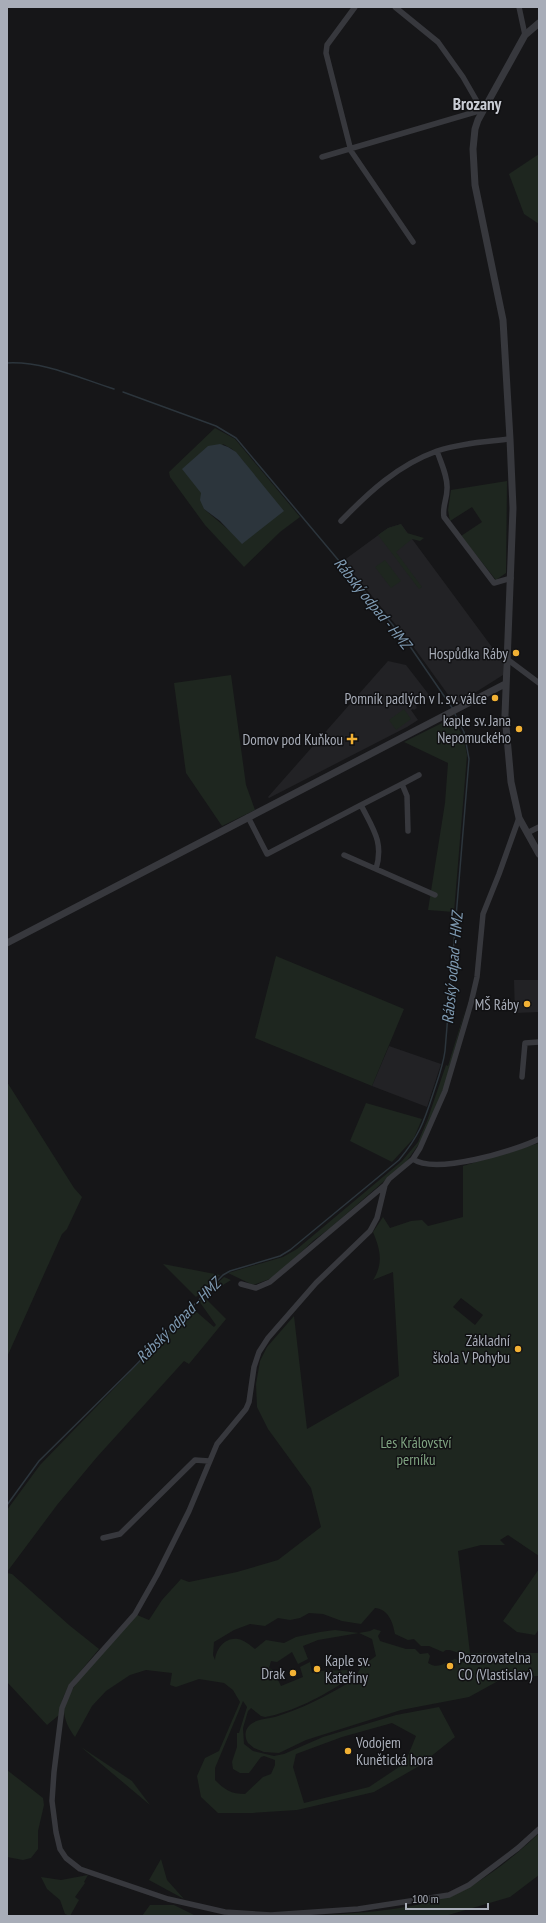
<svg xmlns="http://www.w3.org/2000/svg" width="546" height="1923" viewBox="0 0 546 1923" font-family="'PT Sans Narrow',sans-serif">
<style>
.built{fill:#222225}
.green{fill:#1e261f;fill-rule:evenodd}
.water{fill:#2c353c}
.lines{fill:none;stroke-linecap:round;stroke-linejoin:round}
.stream{stroke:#2c353c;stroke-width:1.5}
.minor{stroke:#37383d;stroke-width:5.5}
.tertiary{stroke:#37383d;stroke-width:7}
.poi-dot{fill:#f2b134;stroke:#111113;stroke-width:1.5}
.labels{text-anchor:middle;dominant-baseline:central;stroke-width:3;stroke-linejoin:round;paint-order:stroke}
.poi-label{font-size:15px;fill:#a8adb8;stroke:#111113;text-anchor:end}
.park-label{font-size:15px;fill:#7fa381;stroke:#111113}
.water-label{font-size:16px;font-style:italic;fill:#7f9bb3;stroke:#111113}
.quarter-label{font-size:17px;font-weight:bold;fill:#c9ccd4;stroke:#111113}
</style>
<rect width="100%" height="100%" fill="#161618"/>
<!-- built -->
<path class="built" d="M 401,524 L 503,662 L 503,675 L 457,704 L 452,697 L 449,696 L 410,642 L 343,561 L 388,528 Z
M 388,661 L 406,665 L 430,696 L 416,706 L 417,708 L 414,710 L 413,709 L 411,710 L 418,720 L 407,727 L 269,798 L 268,797 Z
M 514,980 L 539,980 L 539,1012 L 515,1013 Z
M 389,1046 L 441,1064 L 427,1107 L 372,1086 Z"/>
<!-- green -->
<path class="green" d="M 539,154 L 539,224 L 524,214 L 509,174 Z
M 215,428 L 235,439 L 300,517 L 280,532 L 244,567 L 205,525 L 170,477 L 169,472 ZM 223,444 L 232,449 L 245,463 L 230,531 L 204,509 L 201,493 Z
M 507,481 L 506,573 L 496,580 L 461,536 L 482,522 L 472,507 L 450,521 L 448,510 L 451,490 Z
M 401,524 L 407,533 L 424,538 L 420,541 L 412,539 L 396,552 L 422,587 L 419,589 L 378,535 L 388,528 Z
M 385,560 L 401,581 L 391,588 L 375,567 Z
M 231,675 L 246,785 L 255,810 L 222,826 L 186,773 L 174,683 Z
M 404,709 L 411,719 L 396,730 L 389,720 Z
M 452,718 L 463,736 L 467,755 L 454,912 L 428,910 L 445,803 L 448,763 L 404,742 Z
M 276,956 L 404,1009 L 372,1086 L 255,1038 Z
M 466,1007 L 445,1085 L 424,1137 L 406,1162 L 329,1229 L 314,1240 L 275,1277 L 253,1285 L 228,1273 L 283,1257 L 297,1249 L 402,1161 L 418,1142 L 427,1121 L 446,1065 L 448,1066 Z
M 7,1082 L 74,1188 L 82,1197 L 67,1229 L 62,1234 L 7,1357 Z
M 366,1103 L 422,1119 L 414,1138 L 392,1162 L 350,1141 Z
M 539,1143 L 539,1556 L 508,1535 L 500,1540 L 505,1545 L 481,1545 L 458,1551 L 470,1653 L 539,1653 L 539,1676 L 509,1677 L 498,1681 L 469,1697 L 401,1710 L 306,1740 L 279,1753 L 264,1752 L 254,1748 L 248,1743 C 245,1738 244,1731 249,1726 C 255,1719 266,1719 275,1717 C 301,1709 325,1697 348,1683 L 349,1684 L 353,1682 L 361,1667 L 376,1656 L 372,1639 L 359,1633 L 318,1640 L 303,1646 L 308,1659 L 298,1664 L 292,1652 L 277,1662 L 271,1661 L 269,1668 L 273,1670 L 281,1686 L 303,1677 L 300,1667 L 310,1662 L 312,1673 L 318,1671 L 347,1670 L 349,1672 L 344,1675 L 347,1680 C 323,1696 293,1712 265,1717 L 261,1716 L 251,1708 L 248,1711 L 243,1728 L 244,1744 L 253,1751 L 274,1756 L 284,1754 L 323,1737 L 396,1715 L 439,1707 L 455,1737 L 419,1766 L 374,1792 L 297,1810 L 252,1813 L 218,1813 L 201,1797 L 197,1776 L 205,1758 L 219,1751 L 240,1702 L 233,1690 L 224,1683 L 199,1679 L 176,1687 L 170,1685 L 172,1673 L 146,1670 L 130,1675 L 106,1691 L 92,1706 L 75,1737 C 69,1729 64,1720 64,1709 C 64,1689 122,1631 137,1615 L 149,1620 L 162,1600 L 181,1579 L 189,1582 L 237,1572 L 278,1560 L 321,1527 L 311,1488 L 268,1429 L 257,1407 L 256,1384 L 260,1361 L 267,1347 L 294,1316 L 307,1429 L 399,1376 L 393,1272 L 373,1280 C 384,1263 380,1249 373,1232 L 383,1217 L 390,1228 L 411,1221 L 422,1220 L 428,1226 L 463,1217 L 463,1166 ZM 461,1298 L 483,1315 L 475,1325 L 453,1307 ZM 375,1608 C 388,1609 393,1622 395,1634 L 408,1640 L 414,1639 L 421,1646 L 429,1646 L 443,1652 L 446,1650 L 450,1650 L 481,1661 L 482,1665 L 468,1664 L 455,1659 C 445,1662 439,1670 428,1663 L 430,1656 L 428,1653 L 420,1654 L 415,1649 L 406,1649 L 380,1641 L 378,1636 L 381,1631 L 374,1629 L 370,1631 L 359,1633 L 335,1630 L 320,1632 L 296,1637 L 284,1643 L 266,1640 L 255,1649 C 250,1645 244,1640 238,1639 C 225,1637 216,1649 215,1660 L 213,1655 L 214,1642 L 234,1630 L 250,1624 L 265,1626 L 278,1618 L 290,1620 L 300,1618 L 309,1613 L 323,1614 L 342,1621 L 361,1624 ZM 243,1701 L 247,1707 L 239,1733 L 237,1733 L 237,1747 L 232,1762 L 233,1769 L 240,1773 L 249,1773 L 261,1757 L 264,1756 L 275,1760 L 275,1765 L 271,1774 L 263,1777 L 245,1794 C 231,1794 225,1790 215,1780 L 215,1768 ZM 392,1723 L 416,1736 L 405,1763 L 369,1787 L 304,1803 L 293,1767 L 296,1754 L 342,1737 Z
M 163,1264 L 220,1275 L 196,1297 Z
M 224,1277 L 231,1280 L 204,1297 L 226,1319 L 189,1364 L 184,1361 L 97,1457 L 57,1505 L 7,1572 L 7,1510 L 40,1465 L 192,1308 L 214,1327 L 216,1325 L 199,1301 L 200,1300 Z
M 539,1569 L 539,1629 L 535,1635 L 517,1632 L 503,1621 Z
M 7,1573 L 12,1574 L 69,1625 L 99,1649 L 69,1685 L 63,1698 L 59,1715 L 47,1725 L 7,1682 Z
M 81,1747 L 132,1781 L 150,1805 Z
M 7,1770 L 43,1798 L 44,1805 L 38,1831 L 38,1849 L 31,1858 L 23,1860 L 7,1857 Z
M 539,1833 L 539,1875 L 510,1897 L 445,1916 L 304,1916 C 348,1914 408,1911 449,1896 C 477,1887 518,1854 539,1833 Z
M 161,1859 L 167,1880 L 184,1899 L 149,1880 Z
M 88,1875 L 84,1882 L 85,1883 L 75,1897 L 79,1900 L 70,1916 L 65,1914 L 60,1900 L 47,1889 L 41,1877 L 61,1880 Z
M 150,1905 L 174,1905 L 196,1916 L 142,1916 Z"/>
<!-- water -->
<path class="water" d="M 220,444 L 228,447 L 236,452 L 284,511 L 242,544 L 220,521 L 204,509 L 200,500 L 201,493 L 182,469 L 208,446 Z"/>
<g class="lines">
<!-- stream -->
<path class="stream" d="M 7,363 C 44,361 79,378 114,389
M 123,392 L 216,426 L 236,438 L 407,642 L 453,709
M 7,1505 L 39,1461 L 132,1369 L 223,1275 L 230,1271 L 280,1256 L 290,1250 L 399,1160 C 419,1136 424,1122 433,1094 C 438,1079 443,1066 445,1051 L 469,759 L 464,732 L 454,712"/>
<!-- minor -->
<path class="minor" d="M 355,7 L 327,45 L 326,53 L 351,151 L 413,242
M 519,7 L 525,35
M 322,157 L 482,110 L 463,77 L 438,42 L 395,7
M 510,439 C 486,442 461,443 437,451 C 441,463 448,477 447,489 C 447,500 442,506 444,517 L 494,583 L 511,578
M 341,521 C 369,492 398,465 437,451
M 507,659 L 539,683
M 402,784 L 419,775
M 361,805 L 402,784 L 407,796 L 408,831
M 248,817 L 267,854 L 361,805 C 373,829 384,842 376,869
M 527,833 L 539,827
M 344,855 L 435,895
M 522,1077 L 525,1043 L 539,1042
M 413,1159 C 435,1175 515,1151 539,1139
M 385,1185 L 377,1218 L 370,1231 L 316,1283 L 268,1338 L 259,1352 L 254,1367 L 249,1402 L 246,1409 L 217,1444 L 189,1511 L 157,1575 L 135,1614 L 71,1686 L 62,1708 L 54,1772 L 52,1801 L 56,1832 L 60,1849 L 66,1858 L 80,1869 L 168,1899 L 225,1912 L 271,1915 L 358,1909 L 449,1895 L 469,1885 L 497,1864 L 518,1848 L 539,1829
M 241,1284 L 256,1288 L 270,1282 L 385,1185 L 389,1179 L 413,1159 L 420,1148 L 445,1091 L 471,1003 L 477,977 L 483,914 L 499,874 L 519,818
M 103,1538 L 120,1534 L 195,1460 L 209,1461"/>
<!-- tertiary -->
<path class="tertiary" d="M 539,23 L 525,35 L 478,120 L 475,129 L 473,149 L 475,185 L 503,320 L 510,439 L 513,508 L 505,715 L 511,782 L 519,818 L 539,854
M 7,943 L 505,684"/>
</g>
<!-- markers -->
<g class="poi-dot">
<circle cx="516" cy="653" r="4"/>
<circle cx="495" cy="698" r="4"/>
<circle cx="519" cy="729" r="4"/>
<path d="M350 733h4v4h4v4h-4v4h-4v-4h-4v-4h4z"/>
<circle cx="527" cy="1004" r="4"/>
<circle cx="518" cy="1349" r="4"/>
<circle cx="450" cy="1666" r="4"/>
<circle cx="317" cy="1669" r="4"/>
<circle cx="293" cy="1673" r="4"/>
<circle cx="348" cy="1751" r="4"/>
</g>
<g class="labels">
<!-- poi labels -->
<g class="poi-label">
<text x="508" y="653">Hospůdka Ráby</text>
<text x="487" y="698">Pomník padlých v I. sv. válce</text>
<text x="511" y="720">kaple sv. Jana<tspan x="511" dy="17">Nepomuckého</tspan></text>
<text x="343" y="739">Domov pod Kuňkou</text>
<text x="519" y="1004">MŠ Ráby</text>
<text x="510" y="1340">Základní<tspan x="510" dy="17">škola V Pohybu</tspan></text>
<text x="458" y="1657" text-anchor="start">Pozorovatelna<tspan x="458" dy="17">CO (Vlastislav)</tspan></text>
<text x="325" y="1660" text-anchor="start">Kaple sv.<tspan x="325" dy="17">Kateřiny</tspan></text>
<text x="285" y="1673">Drak</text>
<text x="356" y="1742" text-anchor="start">Vodojem<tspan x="356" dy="17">Kunětická hora</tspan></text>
</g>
<!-- park labels -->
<g class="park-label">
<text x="416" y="1442">Les Království<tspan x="416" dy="17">perníku</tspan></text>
</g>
<!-- water labels -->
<g class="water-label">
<text transform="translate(373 603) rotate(51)">Rábský odpad - HMZ</text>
<text transform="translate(452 968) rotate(-85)">Rábský odpad - HMZ</text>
<text transform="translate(178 1320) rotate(-45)">Rábský odpad - HMZ</text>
</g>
<!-- quarter labels -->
<g class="quarter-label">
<text x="477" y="104">Brozany</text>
</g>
</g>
<!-- border -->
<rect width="546" height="1923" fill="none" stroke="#a8adb8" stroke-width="16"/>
<!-- scale -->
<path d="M406 1903v6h82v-6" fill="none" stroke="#a8adb8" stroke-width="2"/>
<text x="412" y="1903" font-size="12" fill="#a8adb8" stroke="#111113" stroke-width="3" paint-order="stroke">100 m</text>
</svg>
